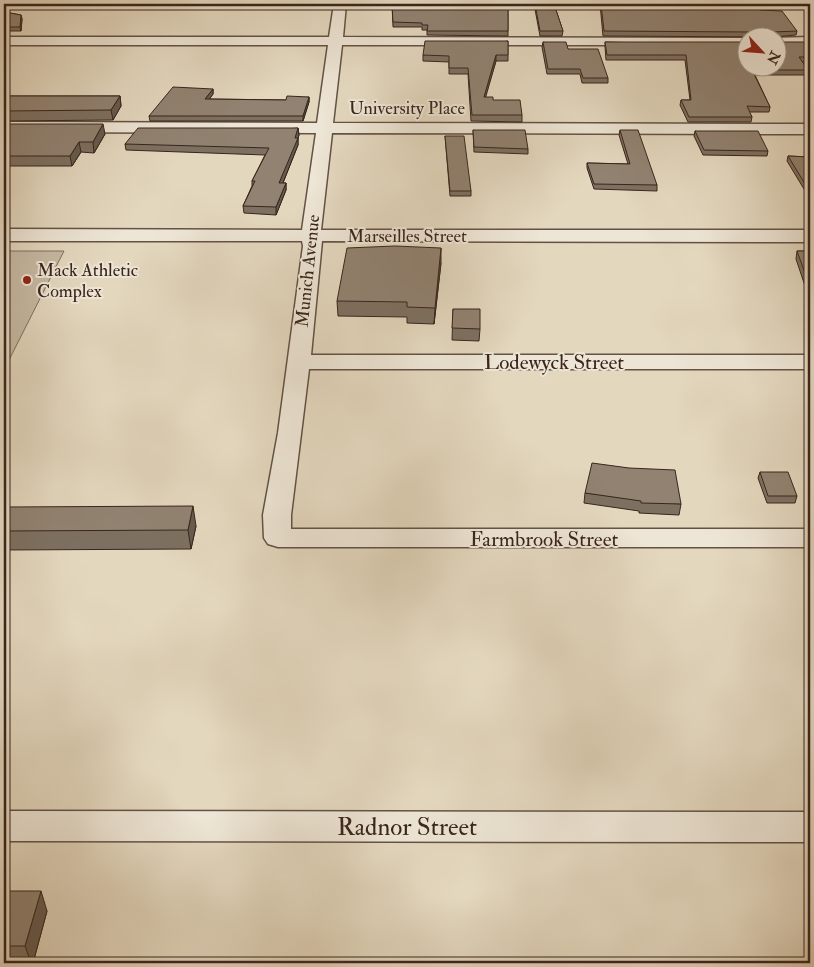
<svg xmlns="http://www.w3.org/2000/svg" width="814" height="967" viewBox="0 0 814 967" font-family="'IM FELL Double Pica',serif">
<style>
.green{fill:#c6b9a3;stroke:#806f60}
.lines{fill:none;stroke-linecap:round;stroke-linejoin:round}
.street-casing{stroke:#645245;stroke-width:3}
.street{fill:#ede5d5;fill-rule:evenodd}
.wall{fill:#7d7061;stroke:#39251d}
.shaded-wall{fill:#665b4f;stroke:#39251d}
.building{fill:#918271;stroke:#39251d}
.poi-dot{fill:#8f2418;stroke:#ede5d5;stroke-width:2}
.labels{text-anchor:middle;dominant-baseline:central;stroke-width:4;stroke-linejoin:round;paint-order:stroke}
.far-street-label{font-size:18px;fill:#39251d;stroke:#ede5d5}
.far-poi-label{font-size:18px;fill:#39251d;stroke:#ede5d5;text-anchor:start}
.street-label{font-size:21px;fill:#39251d;stroke:#ede5d5}
.near-street-label{font-size:25px;fill:#39251d;stroke:#ede5d5}
</style>
<rect width="100%" height="100%" fill="#e3d7be"/>
<filter id="stains"><feTurbulence type="fractalNoise" baseFrequency=".004" numOctaves="4"/><feColorMatrix values="0 0 0 0 .2 0 0 0 0 .09 0 0 0 0 .02 0 0 0 .5 -.17"/></filter>
<radialGradient id="worn" r=".72"><stop offset=".6" stop-color="#630" stop-opacity="0"/><stop offset="1" stop-color="#630" stop-opacity=".3"/></radialGradient>
<!-- green -->
<path class="green" d="M 4,251 L 64,251 L 6,366 L 4,366 Z"/>
<g class="lines">
<defs>
<path id="street" d="M 334,4 L 346,4 L 343,37 L 749,38 L 746,38 L 746,45 L 342,45 L 333,123 L 810,124 L 810,134 L 332,133 L 321,230 L 810,230 L 810,242 L 322,241 L 311,355 L 810,355 L 810,369 L 309,369 L 291,515 L 291,529 L 810,529 L 810,547 L 278,547 L 268,544 L 264,538 L 263,515 L 278,433 L 303,246 L 302,241 L 4,241 L 4,229 L 302,230 L 316,133 L 4,132 L 4,122 L 317,123 L 328,45 L 4,45 L 4,37 L 329,37 Z
M 810,37 L 810,45 L 776,45 L 776,38 L 773,38 Z
M 4,811 L 810,812 L 810,842 L 4,841 Z"/>
</defs>
<!-- street casing -->
<use href="#street" class="street-casing"/>
<!-- street -->
<use href="#street" class="street"/>
</g>
<!-- wall -->
<path class="wall" d="M 392,4 L 508,4 L 508,36 L 427,35 L 427,30 L 422,30 L 422,27 L 393,27 Z
M 534,4 L 554,4 L 563,31 L 562,36 L 540,36 Z
M 600,4 L 756,4 L 760,10 L 797,31 L 796,35 L 774,37 L 603,36 Z
M 4,12 L 21,15 L 22,19 L 21,31 L 4,31 Z
M 508,41 L 508,61 L 496,61 L 485,97 L 493,100 L 522,115 L 522,122 L 471,121 L 468,74 L 449,74 L 449,62 L 423,61 L 423,55 Z
M 543,42 L 568,49 L 608,78 L 608,83 L 582,83 L 580,74 L 547,74 L 542,47 Z
M 605,42 L 810,47 L 810,62 L 802,62 L 808,70 L 806,75 L 755,75 L 770,107 L 769,112 L 749,112 L 752,117 L 751,122 L 688,122 L 680,105 L 681,100 L 690,100 L 685,60 L 606,60 L 605,47 Z
M 213,89 L 213,94 L 209,99 L 286,100 L 309,97 L 309,102 L 303,121 L 150,121 L 149,116 Z
M 4,96 L 120,96 L 121,106 L 113,120 L 4,121 Z
M 4,124 L 105,134 L 94,153 L 81,152 L 72,166 L 4,166 Z
M 298,128 L 299,135 L 298,138 L 298,145 L 283,183 L 286,183 L 286,190 L 276,215 L 244,213 L 243,206 L 252,186 L 252,181 L 265,155 L 126,150 L 125,144 Z
M 473,130 L 528,149 L 528,154 L 474,152 Z
M 620,130 L 657,185 L 657,191 L 594,189 L 587,168 L 587,163 L 628,164 L 619,135 Z
M 695,131 L 768,151 L 767,156 L 703,155 L 694,136 Z
M 445,136 L 471,191 L 471,196 L 450,196 Z
M 788,156 L 810,157 L 810,199 L 787,161 Z
M 797,251 L 810,251 L 810,301 L 796,259 Z
M 441,263 L 434,324 L 407,323 L 407,317 L 338,316 L 337,301 Z
M 453,309 L 480,329 L 479,341 L 452,340 Z
M 760,472 L 797,496 L 795,503 L 767,503 L 758,478 Z
M 585,493 L 681,504 L 679,515 L 639,513 L 639,511 L 584,503 Z
M 4,507 L 196,526 L 191,549 L 4,550 Z
M 4,891 L 47,911 L 33,963 L 4,963 Z"/>
<!-- shaded-wall -->
<path class="shaded-wall" d="M 21,15 L 22,19 L 21,31 L 20,27 Z
M 496,55 L 496,61 L 484,103 L 484,97 Z
M 213,89 L 213,94 L 206,104 L 205,99 Z
M 120,96 L 121,106 L 113,120 L 111,110 Z
M 309,97 L 309,102 L 303,121 L 303,116 Z
M 103,124 L 105,134 L 94,153 L 93,142 Z
M 298,128 L 299,135 L 297,141 L 298,138 L 298,145 L 280,190 L 279,183 Z
M 79,142 L 81,152 L 72,166 L 70,156 Z
M 286,183 L 286,190 L 276,215 L 276,207 Z
M 441,248 L 441,263 L 434,324 L 435,308 Z
M 193,506 L 196,526 L 191,549 L 188,530 Z
M 41,891 L 47,911 L 33,963 L 31,963 L 25,946 Z"/>
<!-- building -->
<path class="building" d="M 392,4 L 508,4 L 508,31 L 427,31 L 428,25 L 422,25 L 422,23 L 393,22 Z
M 535,4 L 554,4 L 563,31 L 540,31 Z
M 601,4 L 756,4 L 760,10 L 782,11 L 797,31 L 773,32 L 774,38 L 749,38 L 751,32 L 604,31 Z
M 4,12 L 21,15 L 20,27 L 4,27 Z
M 425,41 L 508,41 L 508,55 L 496,55 L 484,97 L 493,97 L 493,100 L 520,100 L 522,115 L 472,115 L 468,68 L 449,68 L 449,56 L 423,55 Z
M 543,42 L 566,42 L 568,49 L 598,49 L 608,78 L 583,78 L 580,69 L 548,69 Z
M 605,42 L 746,42 L 746,68 L 776,68 L 776,42 L 806,42 L 810,47 L 810,57 L 799,57 L 808,70 L 752,70 L 770,107 L 747,106 L 752,117 L 689,117 L 681,100 L 691,100 L 686,55 L 607,55 Z
M 173,87 L 213,89 L 205,99 L 286,100 L 287,96 L 309,97 L 303,116 L 149,116 Z
M 4,96 L 120,96 L 111,110 L 4,111 Z
M 4,124 L 103,124 L 93,142 L 79,142 L 70,156 L 4,156 Z
M 138,128 L 298,128 L 295,138 L 298,138 L 279,183 L 286,183 L 276,207 L 243,206 L 255,181 L 252,181 L 269,148 L 125,144 Z
M 473,130 L 525,130 L 528,149 L 474,147 Z
M 620,130 L 638,130 L 657,185 L 594,184 L 587,163 L 630,164 Z
M 695,131 L 758,131 L 768,151 L 704,150 Z
M 445,136 L 464,136 L 471,191 L 450,191 Z
M 788,156 L 810,157 L 810,192 Z
M 395,246 L 441,248 L 435,308 L 407,307 L 407,302 L 337,301 L 347,248 Z
M 797,251 L 810,251 L 810,287 Z
M 453,309 L 480,309 L 480,329 L 452,328 Z
M 592,463 L 629,468 L 675,470 L 681,504 L 641,503 L 641,501 L 585,493 Z
M 760,472 L 788,472 L 797,496 L 768,496 Z
M 193,506 L 188,530 L 4,531 L 4,507 Z
M 4,891 L 41,891 L 25,946 L 4,946 Z"/>
<!-- markers -->
<circle class="poi-dot" cx="27" cy="280" r="5"/>
<g class="labels">
<!-- far-street labels -->
<g class="far-street-label">
<text x="407" y="108">University Place</text>
<text x="407" y="236">Marseilles Street</text>
<text transform="translate(308 271) rotate(-84)">Munich Avenue</text>
</g>
<!-- far-poi labels -->
<g class="far-poi-label">
<text x="37" y="270">Mack Athletic<tspan x="37" dy="21">Complex</tspan></text>
</g>
<!-- street labels -->
<g class="street-label">
<text x="554" y="362">Lodewyck Street</text>
<text x="544" y="539">Farmbrook Street</text>
</g>
<!-- near-street labels -->
<g class="near-street-label">
<text x="407" y="827">Radnor Street</text>
</g>
</g>
<!-- margin -->
<rect width="814" height="967" fill="none" stroke="#e3d7be" stroke-width="20"/>
<rect x="5" y="5" width="804" height="957" fill="none" stroke="#39251d" stroke-width="2.5"/>
<rect x="10" y="10" width="794" height="947" fill="none" stroke="#39251d"/>
<!-- north arrow -->
<g transform="translate(762 52) rotate(116)"><circle r="24" fill="#ede5d5" stroke="#a5988b"/>
<path d="M0-4L9 19L0 12L-9 19Z" fill="#8f2418"/>
<text y="-8" font-size="14" font-weight="bold" text-anchor="middle" fill="#39251d">N</text>
</g>
<rect width="100%" height="100%" filter="url(#stains)"/>
<rect width="100%" height="100%" fill="url(#worn)"/>
</svg>
